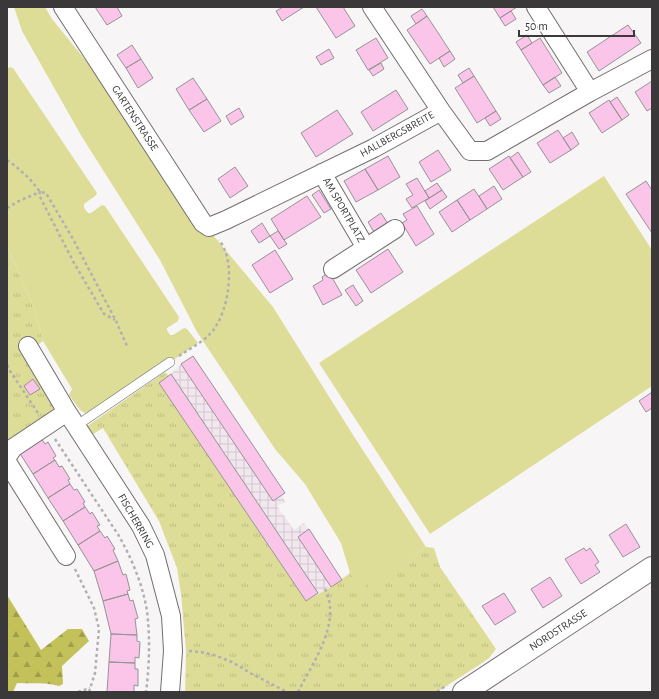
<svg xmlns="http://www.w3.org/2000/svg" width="659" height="699" viewBox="0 0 659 699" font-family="'Alegreya Sans',sans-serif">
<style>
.industrial{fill:url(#industrial-grid)}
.green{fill:#dddd97}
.forest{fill:url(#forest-firs)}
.park{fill:url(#park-tufts)}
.building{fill:#fac5e9;stroke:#969395}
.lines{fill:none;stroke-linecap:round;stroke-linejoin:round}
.lane-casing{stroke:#716e70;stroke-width:10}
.street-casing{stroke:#716e70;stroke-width:20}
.secondary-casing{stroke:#716e70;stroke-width:24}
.path{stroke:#b2afb1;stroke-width:2.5;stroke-dasharray:3 3;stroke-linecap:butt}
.lane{stroke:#fff;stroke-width:9}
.street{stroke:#fff;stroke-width:18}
.secondary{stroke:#fff;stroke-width:22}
.labels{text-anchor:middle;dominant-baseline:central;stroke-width:3.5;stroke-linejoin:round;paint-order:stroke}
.street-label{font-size:11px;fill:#3a3839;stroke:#fff}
</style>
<defs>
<pattern id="industrial-grid" width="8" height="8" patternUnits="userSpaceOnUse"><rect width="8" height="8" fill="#f2e7ee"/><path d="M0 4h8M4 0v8" fill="none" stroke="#d0c7cd"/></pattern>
<pattern id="forest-firs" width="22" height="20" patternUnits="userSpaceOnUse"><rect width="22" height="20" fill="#c3c25a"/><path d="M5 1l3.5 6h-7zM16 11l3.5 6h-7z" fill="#9f9f4b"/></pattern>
<pattern id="park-tufts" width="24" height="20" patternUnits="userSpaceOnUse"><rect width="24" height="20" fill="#dddd97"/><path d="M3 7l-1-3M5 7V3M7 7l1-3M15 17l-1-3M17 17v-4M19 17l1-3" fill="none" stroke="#bebe83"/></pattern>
</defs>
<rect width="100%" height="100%" fill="#f8f5f7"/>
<!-- industrial -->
<path class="industrial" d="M 193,356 L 285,493 L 282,495 L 285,502 L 277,506 L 294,530 L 304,523 L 342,580 L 306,601 L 159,383 L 169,376 L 181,364 Z"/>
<!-- green -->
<path class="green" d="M 14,7 L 45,7 L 52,19 L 121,104 L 203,223 L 273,307 L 353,435 L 426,547 L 361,590 L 350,573 L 341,543 L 305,484 L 275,449 L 197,332 L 160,260 L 82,137 L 22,31 Z
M 10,67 L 13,68 L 97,193 L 95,196 L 84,204 L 84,208 L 88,213 L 91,213 L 102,205 L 105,206 L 179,317 L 178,321 L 167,328 L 167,330 L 170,335 L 173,335 L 184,328 L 187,329 L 198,343 L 91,417 L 80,410 L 69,395 L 72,389 L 43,341 L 35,310 L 7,246 L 7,69 Z
M 604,176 L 652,250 L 652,386 L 430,534 L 319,363 Z"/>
<!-- forest -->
<path class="forest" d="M 7,595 L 41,650 L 68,629 L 82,629 L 89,641 L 62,666 L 63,684 L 59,686 C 45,682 32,684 17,683 L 13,692 L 7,692 Z"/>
<!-- park -->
<path class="park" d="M 7,246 L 35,310 L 43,341 L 31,350 L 67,412 L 7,457 Z
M 165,372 L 169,376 L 159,383 L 306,601 L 331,587 L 350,573 L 361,589 L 426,547 L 434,548 L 440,567 L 496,649 L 489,658 L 479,665 L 437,692 L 185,692 L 186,651 L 181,594 L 177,568 L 159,521 L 103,428 L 90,436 L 86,427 Z"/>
<!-- building -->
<path class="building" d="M 95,7 L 117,7 L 122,16 L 107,25 Z
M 283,7 L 304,7 L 282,21 L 276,11 Z
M 316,7 L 343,7 L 355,26 L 336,38 Z
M 493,7 L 517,7 L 500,18 Z
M 422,9 L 427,16 L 416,24 L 411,16 Z
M 511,11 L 516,19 L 505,26 L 500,18 Z
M 427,16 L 450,51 L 430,64 L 407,30 Z
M 628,25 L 641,43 L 599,71 L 587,52 Z
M 527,35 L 532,43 L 521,50 L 516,42 Z
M 376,38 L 388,58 L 368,70 L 356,50 Z
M 540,38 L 562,73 L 543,85 L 521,50 Z
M 132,45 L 141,59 L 126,68 L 117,55 Z
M 329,49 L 334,58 L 321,65 L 316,57 Z
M 450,51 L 455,59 L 444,67 L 439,58 Z
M 141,59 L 153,78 L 138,88 L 126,68 Z
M 381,63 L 384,69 L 373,76 L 369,70 Z
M 469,68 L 474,76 L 463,83 L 458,75 Z
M 474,76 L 496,111 L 477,123 L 455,88 Z
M 555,77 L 561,86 L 549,93 L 543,85 Z
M 193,78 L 207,99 L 189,110 L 176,89 Z
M 652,81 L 652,108 L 647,111 L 635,92 Z
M 396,90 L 408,109 L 373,131 L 361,112 Z
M 617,97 L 629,115 L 622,120 L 610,102 Z
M 207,99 L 221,121 L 204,132 L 189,110 Z
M 609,100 L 622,120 L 602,133 L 589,113 Z
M 239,108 L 244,117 L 231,125 L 226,116 Z
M 337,110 L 353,134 L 316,157 L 301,133 Z
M 496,111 L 501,119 L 490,126 L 485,118 Z
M 558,130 L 571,150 L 550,163 L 537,143 Z
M 572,132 L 579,144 L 571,150 L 563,138 Z
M 438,150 L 451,170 L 431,182 L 419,162 Z
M 518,152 L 531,172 L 523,177 L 510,158 Z
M 388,156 L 400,177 L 378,190 L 365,169 Z
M 509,156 L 523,177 L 503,190 L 489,169 Z
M 235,167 L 248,186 L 230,198 L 218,179 Z
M 365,169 L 378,190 L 356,202 L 344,181 Z
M 417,178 L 429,198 L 412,208 L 406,199 L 413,195 L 406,184 Z
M 646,181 L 652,190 L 652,233 L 626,194 Z
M 437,183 L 442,190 L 429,198 L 425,191 Z
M 494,186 L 502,199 L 487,209 L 479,196 Z
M 474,189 L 487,209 L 470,220 L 457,200 Z
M 319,190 L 331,209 L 324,213 L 312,195 Z
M 442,190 L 447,197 L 430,209 L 425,201 Z
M 307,196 L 321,217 L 284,240 L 271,219 Z
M 457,200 L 470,220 L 452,232 L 439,212 Z
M 417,206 L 434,234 L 416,246 L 402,223 L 407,220 L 403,214 Z
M 381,213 L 388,224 L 374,232 L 368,222 Z
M 262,223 L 270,236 L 259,243 L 251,231 Z
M 278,231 L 287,244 L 279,249 L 270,236 Z
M 388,249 L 403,272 L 371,293 L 356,270 Z
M 275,250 L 293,279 L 270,293 L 252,265 Z
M 329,272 L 342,295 L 323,305 L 313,286 L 323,280 L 322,277 Z
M 353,285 L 363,301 L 356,306 L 345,290 Z
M 193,356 L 285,493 L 273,501 L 181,364 Z
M 171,374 L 318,593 L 306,601 L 159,383 Z
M 33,379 L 40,389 L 30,395 L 24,386 Z
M 652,392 L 652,408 L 646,412 L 639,401 Z
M 41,438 L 45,444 L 48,442 L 56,456 L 53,458 L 55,460 L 33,474 L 19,452 Z
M 55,460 L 59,467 L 62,466 L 70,479 L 68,480 L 70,484 L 48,498 L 33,474 Z
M 70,484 L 74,490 L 77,489 L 80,494 L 85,502 L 83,503 L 85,507 L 63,521 L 48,498 Z
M 85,507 L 90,514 L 92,512 L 100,525 L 97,526 L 100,531 L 78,545 L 63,521 Z
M 626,524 L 640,547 L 623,557 L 609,535 Z
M 309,529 L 342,580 L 331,587 L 298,537 Z
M 100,531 L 105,538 L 107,536 L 115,549 L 113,550 L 118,561 L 94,571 L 78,545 Z
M 584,548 L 586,551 L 590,548 L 599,562 L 595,565 L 600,572 L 581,584 L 565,559 Z
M 118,561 L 123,575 L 126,574 L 130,590 L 127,591 L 128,594 L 103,601 L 94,571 Z
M 550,577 L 562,596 L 543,608 L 531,589 Z
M 504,593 L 516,612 L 495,625 L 482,606 Z
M 128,594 L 130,601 L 133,600 L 138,618 L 135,619 L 137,635 L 111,634 L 103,601 Z
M 111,634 L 137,635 L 137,641 L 140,642 L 139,658 L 135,657 L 135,663 L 109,662 Z
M 109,662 L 135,663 L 135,669 L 138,669 L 138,686 L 134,685 L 134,692 L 107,692 Z"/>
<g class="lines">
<defs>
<path id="lane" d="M 76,426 L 170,362"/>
<path id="street" d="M 63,7 L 203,223 L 209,227 L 226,220 L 374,148 L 441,111
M 372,7 L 441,111 L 470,151 L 487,151 L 590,92 L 652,59
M 536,7 L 590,92
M 322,173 L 366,248
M 333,269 L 395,229
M 28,346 L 67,412 L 141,526 L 155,555 L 171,616 L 173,651 L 170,692
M 7,457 L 13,448 L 67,412
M 7,462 L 66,556"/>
<path id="secondary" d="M 464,692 L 652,568"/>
</defs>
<!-- lane casing -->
<use href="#lane" class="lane-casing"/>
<!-- street casing -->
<use href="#street" class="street-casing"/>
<!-- secondary casing -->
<use href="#secondary" class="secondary-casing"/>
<!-- path -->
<path class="path" d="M 7,160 C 20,169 31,179 40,192 L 46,193 L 73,239 L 116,321 L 127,346
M 7,208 L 19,201 L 40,192 L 39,195 L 74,263 L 104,314 L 115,320
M 179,356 C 189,349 201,343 209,335 C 229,316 237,261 219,240
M 7,365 L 10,371 L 38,413
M 55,439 L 119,536 C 133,561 146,592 148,621 C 150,644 149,669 146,692
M 75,569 L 94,608 L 99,629 L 95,673 L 89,692
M 189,651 L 201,652 L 214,655 L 232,662 L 252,674 L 287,692
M 78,692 L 90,688
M 298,692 C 313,662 342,623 325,589
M 437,692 L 447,685"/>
<!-- lane -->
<use href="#lane" class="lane"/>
<!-- street -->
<use href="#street" class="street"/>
<!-- secondary -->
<use href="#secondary" class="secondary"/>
</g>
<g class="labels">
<!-- street labels -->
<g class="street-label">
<text transform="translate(135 118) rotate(57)">GARTENSTRASSE</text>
<text transform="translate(397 134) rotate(-29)">HALLBERGSBREITE</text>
<text transform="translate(344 210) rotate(60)">AM SPORTPLATZ</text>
<text transform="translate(136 521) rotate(60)">FISCHERRING</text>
<text transform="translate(558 630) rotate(-33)">NORDSTRASSE</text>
</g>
</g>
<!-- border -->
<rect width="659" height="699" fill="none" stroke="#3a3839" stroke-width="16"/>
<!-- scale -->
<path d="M519 30v6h115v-6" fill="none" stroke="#3a3839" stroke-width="2"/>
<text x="525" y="30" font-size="12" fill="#3a3839" stroke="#ffffff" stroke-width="3" paint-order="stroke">50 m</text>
</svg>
